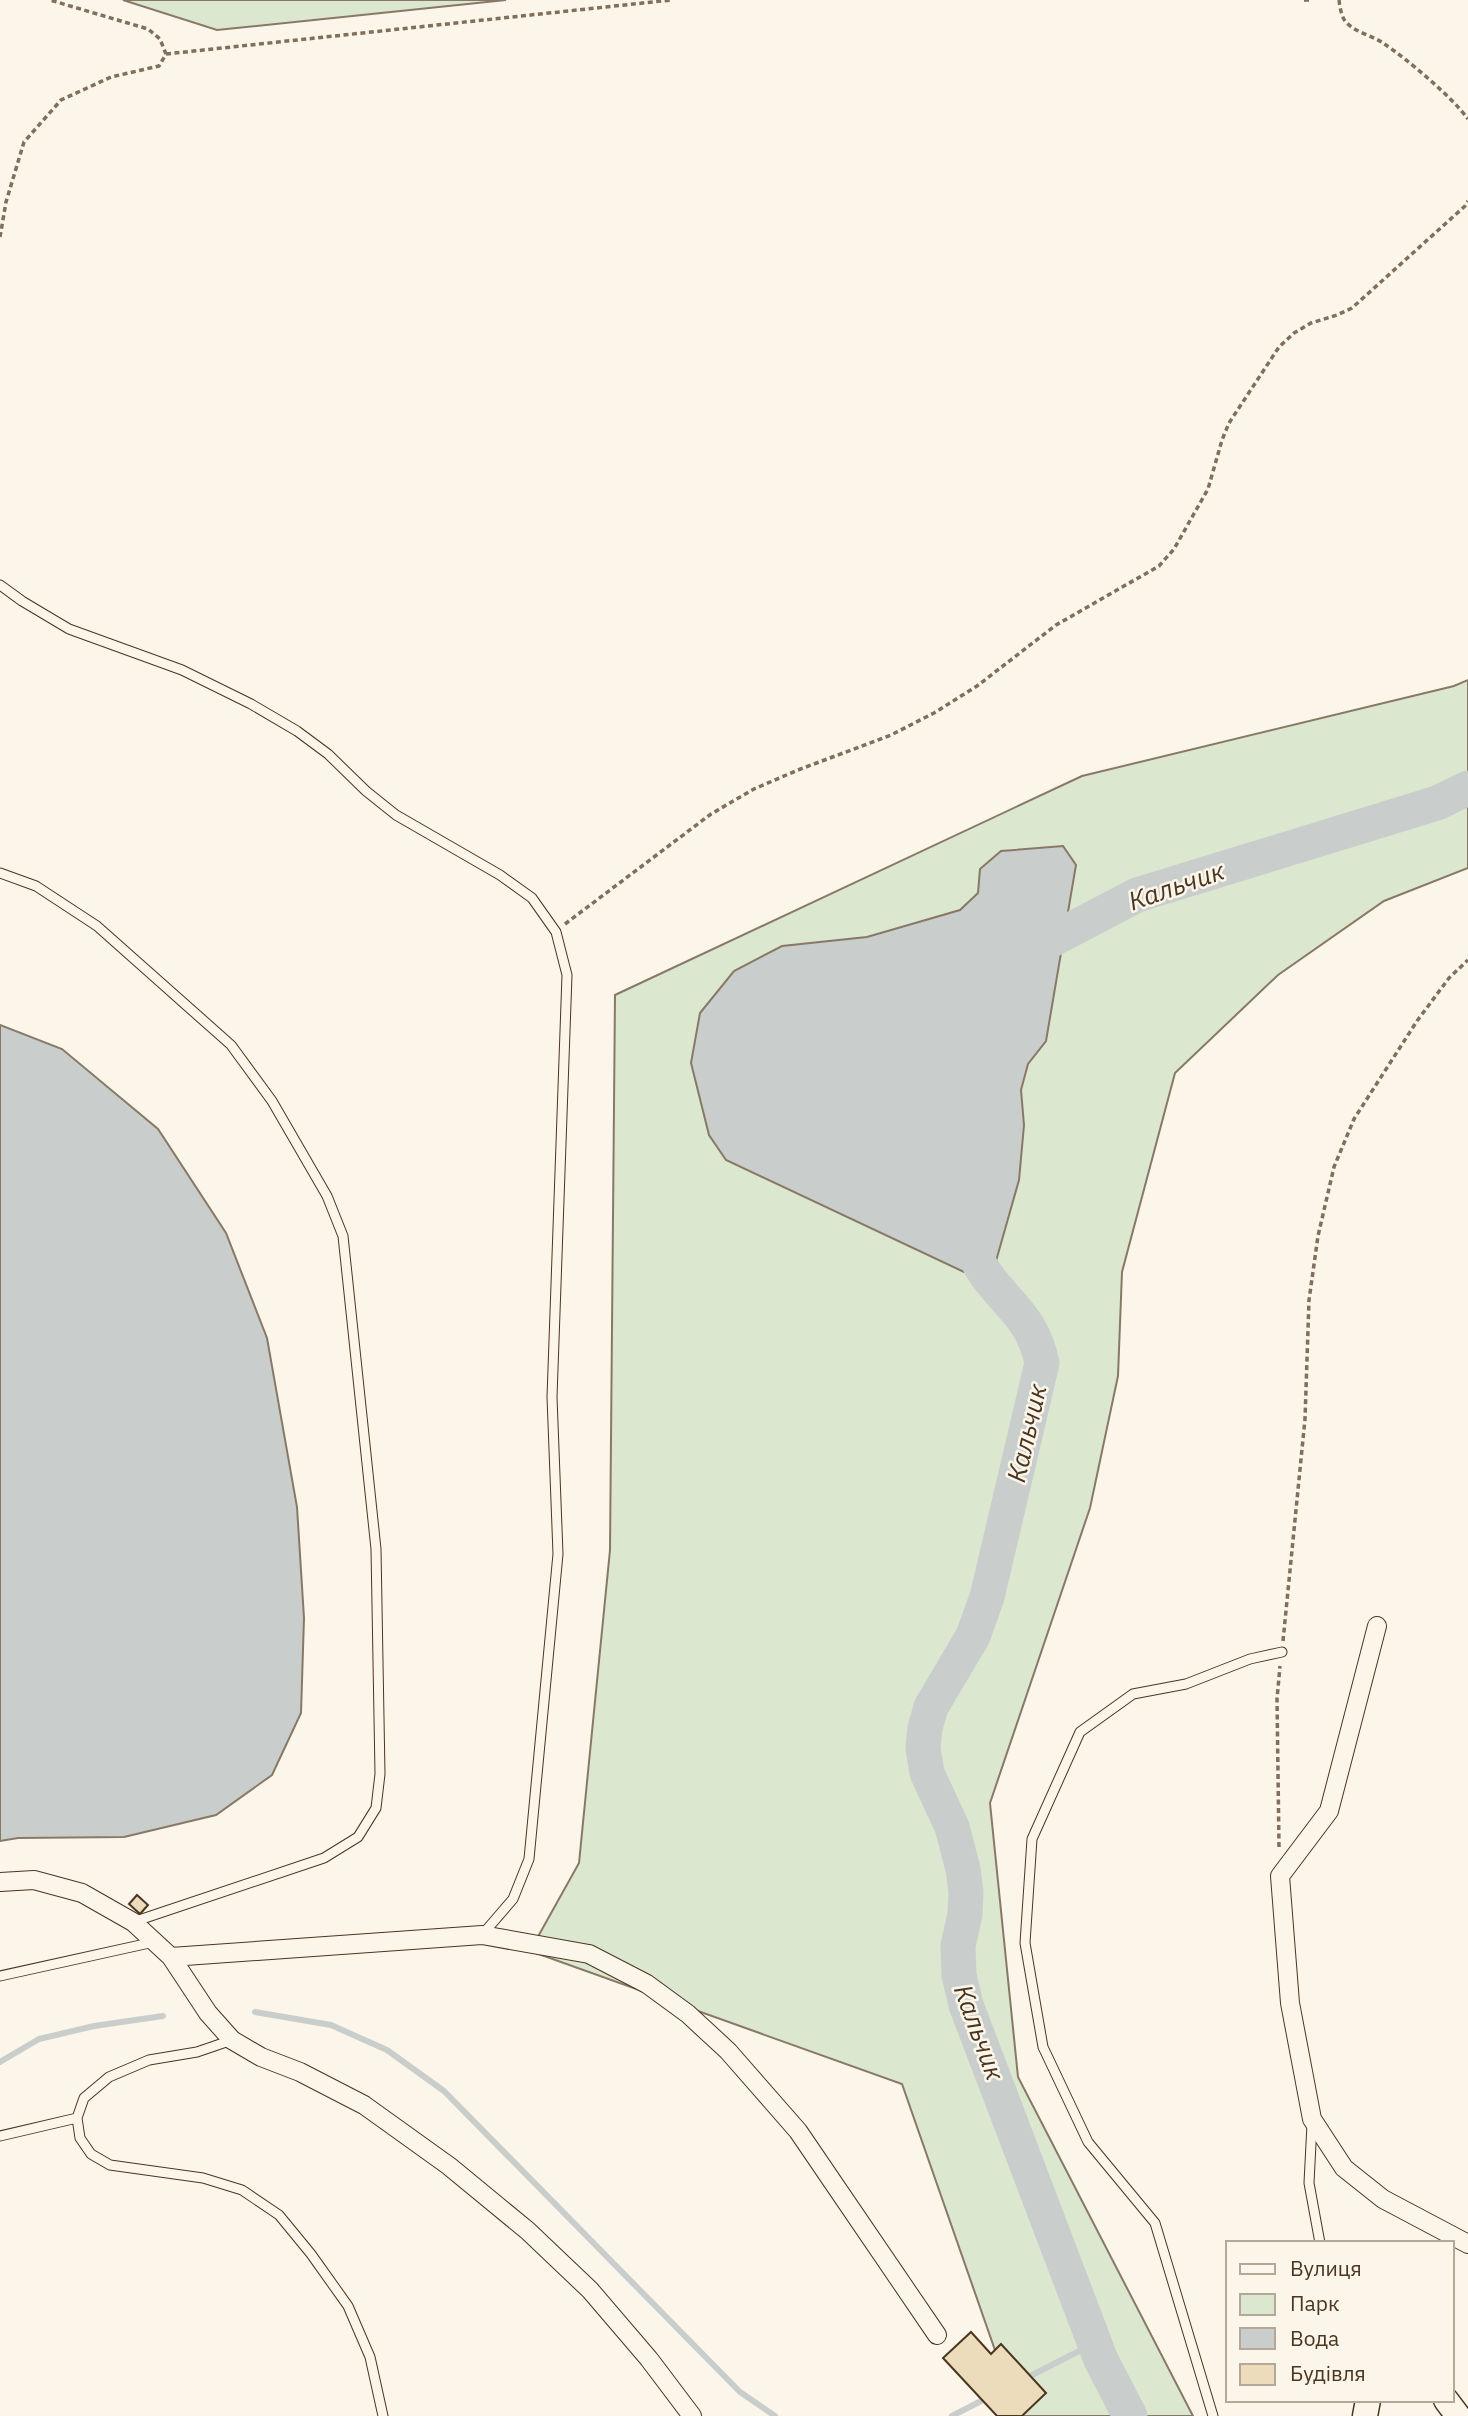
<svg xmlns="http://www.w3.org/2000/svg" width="1468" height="2416" viewBox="0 0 1468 2416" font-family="'IBM Plex Sans',sans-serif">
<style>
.green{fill:#dce7d0;stroke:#887966;stroke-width:2}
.water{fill:#c9cecd;stroke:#887966;stroke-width:2}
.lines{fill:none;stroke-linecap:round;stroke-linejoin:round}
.stream{stroke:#c9cecd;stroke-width:6}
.river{stroke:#c9cecd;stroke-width:35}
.building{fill:#ecdcbc;stroke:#4a3520;stroke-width:2}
.lane-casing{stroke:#4a3520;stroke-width:11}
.street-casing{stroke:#4a3520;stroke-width:20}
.secondary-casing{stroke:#4a3520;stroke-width:27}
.path{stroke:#7f6f5c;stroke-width:3.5;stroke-dasharray:5 3.5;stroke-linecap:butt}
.lane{stroke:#fbf6e9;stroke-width:9}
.street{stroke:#fbf6e9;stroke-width:18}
.secondary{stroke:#fbf6e9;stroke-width:24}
.labels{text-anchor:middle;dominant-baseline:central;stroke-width:5;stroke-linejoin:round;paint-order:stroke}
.water-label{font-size:26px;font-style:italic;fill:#4a3520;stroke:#fbf6e9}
</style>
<rect width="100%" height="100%" fill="#fbf6e9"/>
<!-- green -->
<path class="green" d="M 123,0 L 506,0 L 217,30 Z
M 1468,680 L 1468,868 L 1384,901 L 1278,975 L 1175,1073 L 1122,1272 L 1118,1376 L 1090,1508 L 990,1803 L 1018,2077 L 1193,2416 L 1018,2416 L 902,2084 L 530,1951 L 579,1863 L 610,1550 L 615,995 L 1082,776 L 1454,686 Z"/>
<!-- water -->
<path class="water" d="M 1063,846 L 1076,865 L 1046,1041 L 1028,1064 L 1021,1090 L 1024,1125 L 1019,1180 L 996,1261 L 985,1273 L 964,1272 L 726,1160 L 709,1135 L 691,1063 L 700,1013 L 734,971 L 782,946 L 867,937 L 960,910 L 978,893 L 980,869 L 1001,851 Z
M 0,1025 L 62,1049 L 158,1129 L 226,1233 L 267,1338 L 297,1507 L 304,1618 L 301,1713 L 272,1775 L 216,1815 L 124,1837 L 18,1838 L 0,1841 Z"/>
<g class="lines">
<!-- stream -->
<path class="stream" d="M 255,2012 L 331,2025 L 387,2050 L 444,2091 L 740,2392 L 775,2416
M 0,2062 L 39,2039 L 94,2026 L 163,2016
M 1030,2376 L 1095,2343
M 952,2416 L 983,2400"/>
<!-- river -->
<path class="river" d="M 1021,956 L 1137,895 L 1437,803 L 1468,788
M 964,1231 C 971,1246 977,1263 987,1276 C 1012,1309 1033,1320 1042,1363 L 987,1597 L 973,1636 L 931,1707 L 925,1728 L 923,1748 L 927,1773 L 952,1827 L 963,1869 L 966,1892 L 965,1914 L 958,1946 L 959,1975 L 966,2005 L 1101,2360 L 1130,2416"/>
</g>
<!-- building -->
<path class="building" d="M 137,1895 L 148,1905 L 140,1914 L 129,1904 Z
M 971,2332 L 991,2354 L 1001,2344 L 1046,2393 L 1022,2416 L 997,2416 L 943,2358 Z"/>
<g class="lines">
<defs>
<path id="lane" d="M 0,585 L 22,601 L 69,629 L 182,670 L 251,704 L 297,731 L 328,754 L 366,791 L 396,815 L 500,875 L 532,898 L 556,932 L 567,975 L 552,1397 L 558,1554 L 529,1859 L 513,1899 L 482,1935
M 0,873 L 36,886 L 97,926 L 231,1045 L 272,1101 L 327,1196 L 343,1236 L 376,1549 L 380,1774 L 376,1808 L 358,1837 L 324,1858 L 133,1922
M 0,1976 L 154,1942
M 232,2040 L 197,2052 L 149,2060 L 109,2077 L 84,2098 L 77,2118 L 80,2138 L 91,2154 L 110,2165 L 203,2178 L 242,2190 L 279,2215 L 311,2254 L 348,2306 L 370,2357 L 383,2416
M 1312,2124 L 1309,2183 L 1320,2243
M 0,2136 L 77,2118
M 1213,2416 L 1155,2223 L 1088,2142 L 1043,2047 L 1025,1943 L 1032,1839 L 1080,1732 L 1133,1694 L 1186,1684 L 1250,1659 L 1282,1652"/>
<path id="street" d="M 1377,1626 L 1329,1811 L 1280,1876 L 1290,2003 L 1312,2119 L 1344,2168 L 1383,2199 L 1468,2244
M 0,1882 L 34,1880 L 82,1893 L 133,1922 L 171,1957 L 208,2013 L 232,2040 L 261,2057 L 300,2072 L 364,2105 L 449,2166 L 528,2231 L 590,2290 L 649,2359 L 692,2416
M 171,1957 L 482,1935 L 589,1954 L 647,1984 L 688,2014 L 728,2051 L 798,2131 L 937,2335"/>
<path id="secondary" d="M 1446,2400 L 1458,2416
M 1365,2416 L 1368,2400"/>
</defs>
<!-- lane casing -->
<use href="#lane" class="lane-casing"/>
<!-- street casing -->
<use href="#street" class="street-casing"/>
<!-- secondary casing -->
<use href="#secondary" class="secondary-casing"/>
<!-- path -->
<path class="path" d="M 1304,0 L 1312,0
M 1339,0 C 1340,7 1341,15 1345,21 C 1354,32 1371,35 1383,43 C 1407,59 1451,96 1468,119
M 166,54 L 671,0
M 0,237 L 6,202 L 24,142 L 61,100 L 111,77 L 159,66 L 166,54 L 160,39 L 148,29 L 50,0
M 565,924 L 711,814 L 754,789 L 798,770 L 891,735 L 934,713 L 977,686 L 1056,625 L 1159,566 L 1174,549 L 1208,489 L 1222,440 L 1229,423 L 1279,347 L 1294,333 L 1311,323 L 1337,315 L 1352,308 L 1465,206 L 1468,201
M 1283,1641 L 1305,1419 L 1309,1300 L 1318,1236 L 1334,1167 L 1354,1119 L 1417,1021 L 1449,978 L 1468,960
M 1279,1847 L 1277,1699 L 1280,1666"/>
<!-- lane -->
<use href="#lane" class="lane"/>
<!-- street -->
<use href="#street" class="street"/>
<!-- secondary -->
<use href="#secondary" class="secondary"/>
</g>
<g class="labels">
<!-- water labels -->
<g class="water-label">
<text transform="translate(1176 885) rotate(-19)">Кальчик</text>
<text transform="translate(1026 1433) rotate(-77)">Кальчик</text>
<text transform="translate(980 2032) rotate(70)">Кальчик</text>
</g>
</g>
<!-- legend -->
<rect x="1226" y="2241" width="228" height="161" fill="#fbf6e9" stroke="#b4a999" stroke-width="2"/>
<rect x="1240" y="2264" width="35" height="10" fill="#fbf6e9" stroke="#b4a999" stroke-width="2"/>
<text x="1290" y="2276" font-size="21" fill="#4a3520">Вулиця</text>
<rect x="1240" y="2294" width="35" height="21" fill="#dce7d0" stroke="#b4a999" stroke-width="2"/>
<text x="1290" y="2311" font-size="21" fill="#4a3520">Парк</text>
<rect x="1240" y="2328" width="35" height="21" fill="#c9cecd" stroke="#b4a999" stroke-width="2"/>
<text x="1290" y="2346" font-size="21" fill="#4a3520">Вода</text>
<rect x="1240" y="2364" width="35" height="21" fill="#ecdcbc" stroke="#b4a999" stroke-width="2"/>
<text x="1290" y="2381" font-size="21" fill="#4a3520">Будівля</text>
</svg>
